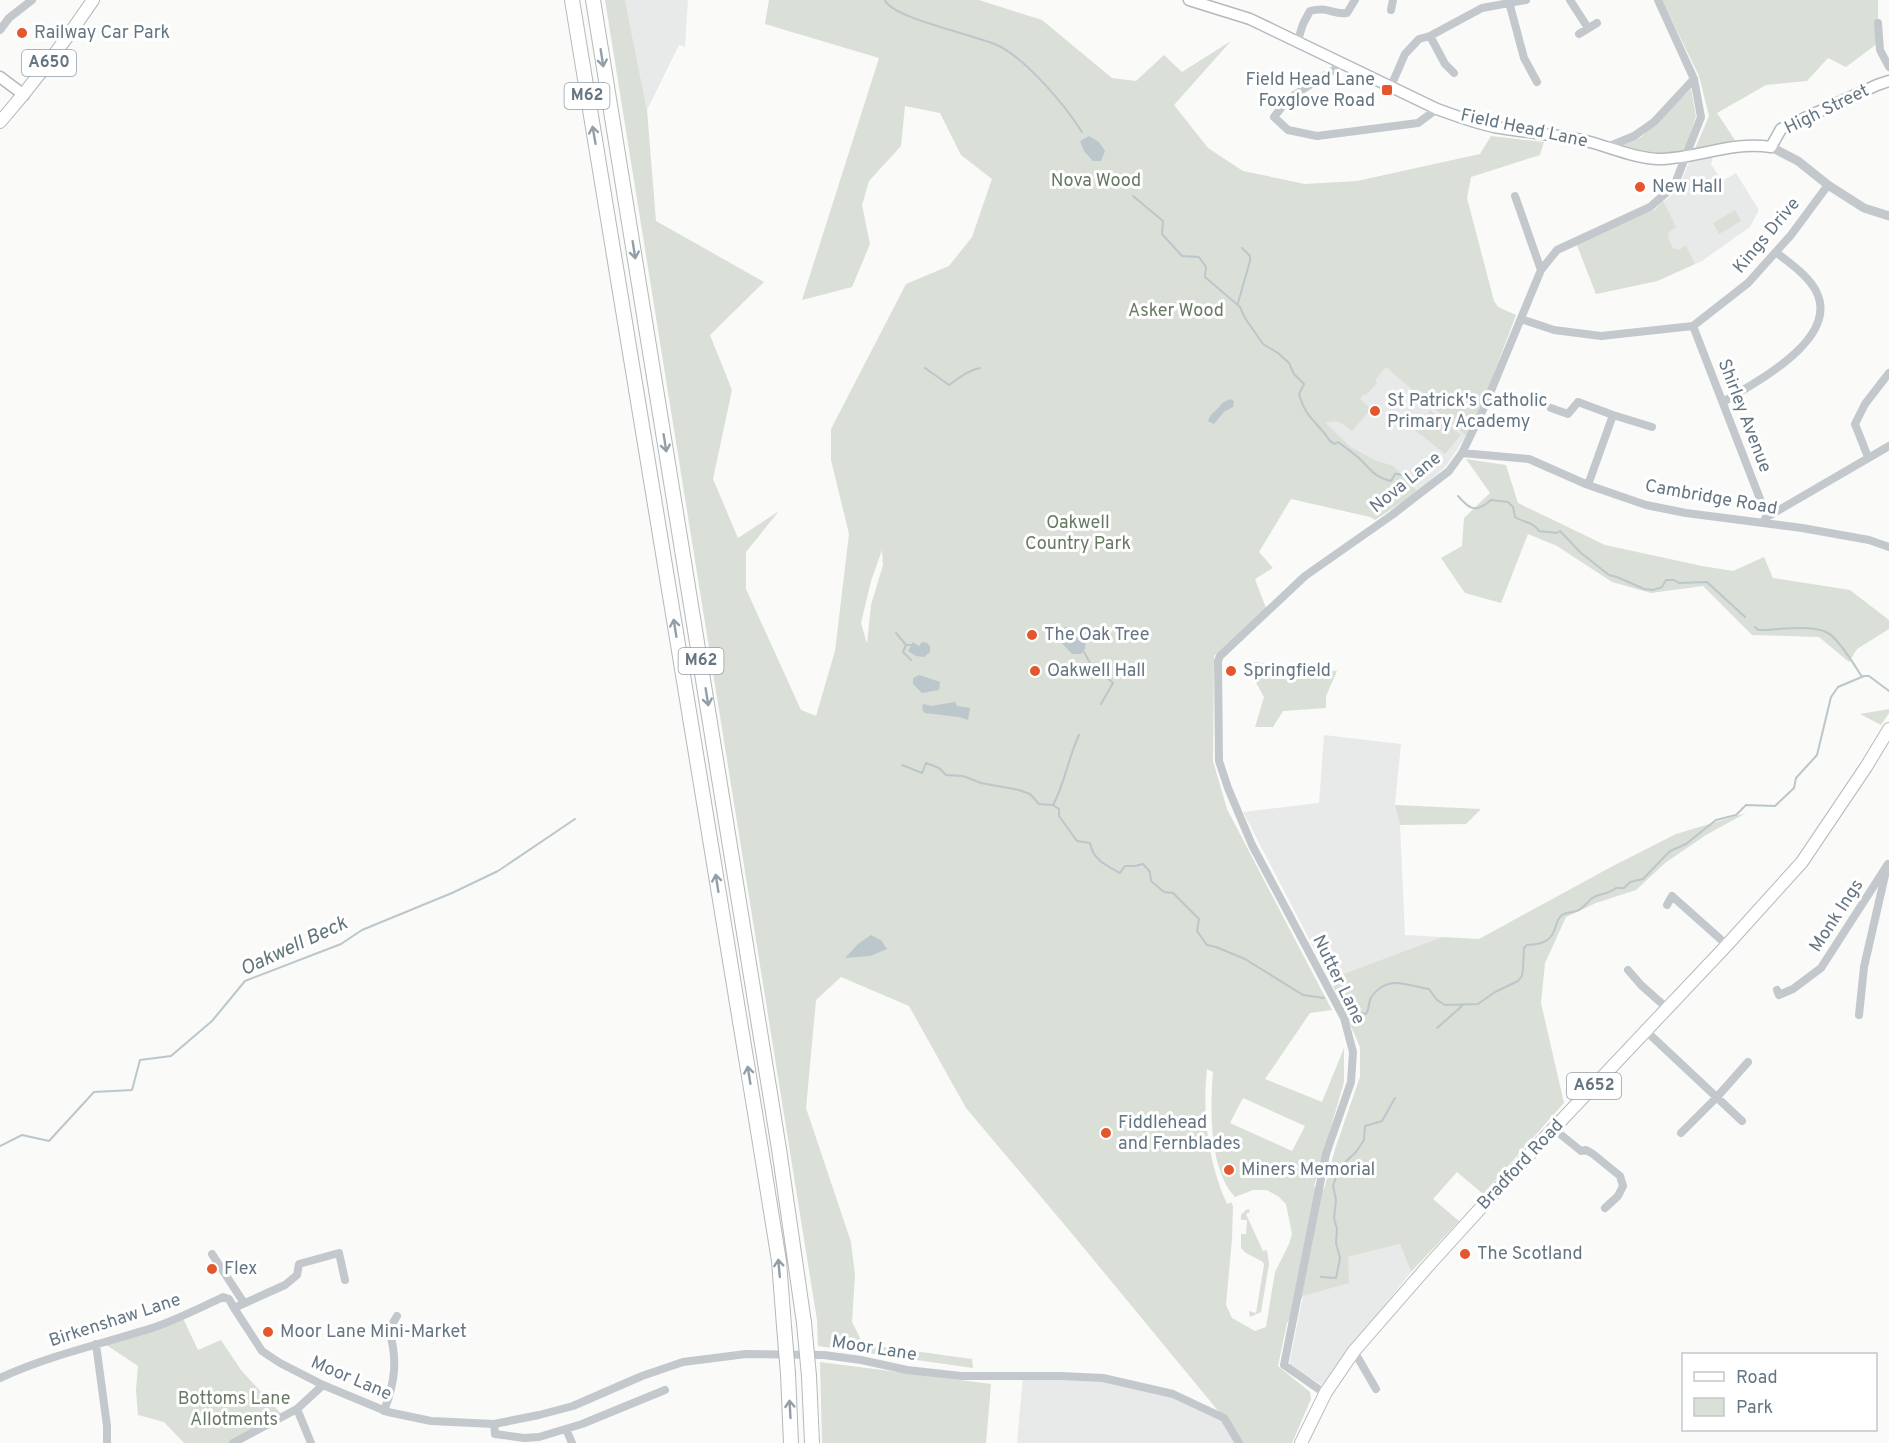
<svg xmlns="http://www.w3.org/2000/svg" width="1889" height="1443" viewBox="0 0 1889 1443" font-family="Overpass,sans-serif">
<style>
.built{fill:#e8e9e9}
.green{fill:#dadfd7;fill-rule:evenodd}
.water{fill:#bbc7cb}
.lines{fill:none;stroke-linecap:round;stroke-linejoin:round}
.stream{stroke:#bbc7cb;stroke-width:2}
.secondary-casing{stroke:#b3babf;stroke-width:13}
.primary-casing{stroke:#b5babe;stroke-width:14}
.trunk-casing{stroke:#b4b9bd;stroke-width:14}
.motorway-casing{stroke:#b4b9bd;stroke-width:16}
.minor{stroke:#c3c8cc;stroke-width:8}
.tertiary{stroke:#c3c8cc;stroke-width:9}
.secondary{stroke:#fff;stroke-width:10}
.primary{stroke:#fff;stroke-width:12}
.trunk{stroke:#fff;stroke-width:12}
.motorway{stroke:#fff;stroke-width:14}
.motorway-bridge-casing{stroke:#b4b9bd;stroke-width:16;stroke-linecap:butt}
.motorway-bridge{stroke:#fff;stroke-width:14}
.oneway{stroke:#939fa8}
.poi-dot{fill:#e4572e;stroke:#fff;stroke-width:2}
.labels{text-anchor:middle;dominant-baseline:central;stroke-width:6;stroke-linejoin:round;paint-order:stroke}
.shield{fill:#fff;stroke:#939fa8;stroke-width:1.5}
.shield-label{font-size:16px;font-weight:bold;fill:#657683}
.poi-label{font-size:18px;fill:#657683;stroke:#fff;text-anchor:start}
.street-label{font-size:18px;fill:#657683;stroke:#fff}
.park-label{font-size:18px;fill:#687a64;stroke:#fff}
.water-label{font-size:20px;font-style:italic;fill:#60757c;stroke:#fff}
</style>
<rect width="100%" height="100%" fill="#fafaf8"/>
<!-- built -->
<path class="built" d="M 625,0 L 688,0 L 685,47 L 679,45 L 647,110 Z
M 1713,156 L 1711,164 L 1722,181 L 1736,173 L 1759,210 L 1750,227 L 1702,261 L 1657,281 L 1596,294 L 1577,245 L 1654,210 L 1678,189 L 1690,160 Z
M 1351,336 L 1466,436 L 1447,465 L 1418,492 L 1394,466 L 1375,460 L 1351,447 L 1301,399 Z
M 1324,735 L 1401,744 L 1395,804 L 1400,825 L 1405,935 L 1442,937 L 1330,979 L 1243,812 L 1319,803 Z
M 1400,1244 L 1411,1272 L 1322,1385 L 1289,1365 L 1303,1296 L 1321,1290 L 1348,1257 Z
M 1023,1376 L 1103,1378 L 1173,1394 L 1224,1418 L 1239,1443 L 1017,1443 Z"/>
<!-- green -->
<path class="green" d="M 605,0 L 625,0 L 647,110 L 656,221 L 764,282 L 710,335 L 732,390 L 713,479 L 738,538 L 779,511 L 746,552 L 746,589 L 801,710 L 816,716 L 835,651 L 849,534 L 831,460 L 831,429 L 906,284 L 949,266 L 972,237 L 992,179 L 961,155 L 940,113 L 905,106 L 901,146 L 869,181 L 862,205 L 870,244 L 852,287 L 802,300 L 879,58 L 765,24 L 769,0 L 979,0 L 1042,20 L 1112,78 L 1136,81 L 1164,55 L 1182,72 L 1231,41 L 1174,105 L 1208,148 L 1243,171 L 1305,184 L 1357,181 L 1480,154 L 1491,136 L 1544,142 L 1540,155 L 1471,177 L 1467,198 L 1494,301 L 1498,307 L 1516,315 L 1485,397 L 1466,436 L 1386,367 L 1375,380 L 1377,383 L 1366,395 L 1364,394 L 1360,399 L 1371,409 L 1352,431 C 1343,424 1338,418 1326,423 L 1351,447 L 1375,460 L 1394,466 L 1418,492 L 1375,520 L 1370,517 L 1291,499 L 1259,552 L 1273,568 L 1255,579 L 1266,608 L 1214,656 L 1213,761 L 1227,809 L 1302,953 L 1332,1010 L 1310,1013 L 1265,1079 L 1322,1102 L 1344,1048 L 1344,1082 L 1314,1186 L 1317,1188 L 1324,1189 L 1335,1149 L 1360,1077 L 1360,1047 L 1330,979 L 1442,937 L 1479,939 L 1609,868 L 1676,834 L 1746,813 L 1706,835 L 1665,863 L 1636,890 L 1596,903 L 1566,917 L 1545,963 L 1541,1003 L 1564,1103 L 1483,1194 L 1457,1172 L 1433,1199 L 1459,1221 L 1411,1272 L 1400,1244 L 1348,1257 L 1349,1283 L 1303,1296 L 1287,1323 L 1278,1366 L 1310,1392 L 1311,1399 L 1292,1443 L 1240,1443 L 1224,1418 L 1074,1236 L 966,1108 L 909,1006 L 841,977 L 816,1000 L 806,1108 L 851,1242 L 855,1275 L 852,1322 L 863,1344 L 972,1359 L 973,1368 L 818,1346 L 817,1320 ZM 882,550 L 883,565 L 871,605 L 867,644 L 861,623 L 871,581 ZM 1207,1069 L 1213,1072 C 1210,1109 1209,1169 1235,1197 L 1253,1190 L 1267,1190 L 1279,1197 L 1286,1204 L 1292,1234 L 1289,1244 L 1275,1272 L 1266,1327 L 1255,1331 L 1232,1318 L 1226,1305 L 1232,1239 L 1233,1206 L 1231,1202 L 1227,1204 C 1208,1162 1202,1114 1207,1069 ZM 1243,1098 L 1305,1126 L 1292,1151 L 1230,1123 Z
M 1662,0 L 1878,0 L 1878,43 L 1846,67 L 1828,58 L 1807,81 L 1766,85 L 1717,113 L 1735,140 L 1694,151 L 1709,116 L 1699,76 Z
M 1691,89 L 1696,116 L 1683,156 L 1653,156 L 1615,146 L 1641,137 Z
M 1663,201 L 1676,227 L 1669,232 L 1668,238 L 1673,248 L 1678,250 L 1686,246 L 1695,264 L 1657,281 L 1596,294 L 1577,245 L 1654,210 Z
M 1735,210 L 1741,221 L 1719,234 L 1713,223 Z
M 1430,410 L 1461,435 L 1445,454 L 1415,430 Z
M 1466,459 L 1506,465 L 1518,503 L 1605,545 L 1702,566 L 1733,571 L 1764,557 L 1773,578 L 1850,590 L 1889,620 L 1889,629 L 1857,649 L 1849,662 L 1819,637 L 1752,635 L 1703,586 L 1651,593 L 1612,582 L 1557,546 L 1528,534 L 1501,603 L 1465,593 L 1441,558 L 1462,546 L 1464,518 L 1490,493 Z
M 1244,661 L 1337,671 L 1326,696 L 1326,708 L 1283,711 L 1273,727 L 1255,727 L 1264,697 Z
M 1889,709 L 1889,713 L 1881,725 L 1860,714 Z
M 1395,805 L 1481,809 L 1466,824 L 1400,825 Z
M 1249,1209 L 1250,1212 L 1246,1214 L 1263,1251 L 1267,1250 L 1269,1264 L 1261,1312 L 1250,1317 L 1249,1311 L 1256,1313 L 1264,1265 L 1263,1262 L 1246,1253 L 1241,1248 L 1241,1234 L 1246,1234 L 1247,1220 L 1241,1220 L 1241,1215 L 1246,1210 Z
M 182,1316 L 198,1350 L 221,1340 L 241,1370 L 283,1416 L 233,1443 L 184,1443 L 164,1422 L 138,1415 L 136,1390 L 138,1366 L 102,1342 Z
M 820,1362 L 991,1384 L 986,1443 L 822,1443 Z"/>
<!-- water -->
<path class="water" d="M 1089,136 L 1099,142 L 1105,151 L 1101,161 L 1093,161 L 1084,151 L 1080,141 Z
M 1230,399 L 1234,401 L 1233,407 L 1224,412 L 1214,424 L 1208,421 C 1210,413 1218,410 1222,403 Z
M 1066,627 L 1074,629 L 1086,640 L 1085,649 L 1081,654 L 1072,654 L 1057,638 L 1058,632 Z
M 913,642 L 919,646 L 922,642 L 927,643 L 930,646 L 930,652 L 924,657 L 916,656 L 908,651 Z
M 919,675 L 940,682 L 939,690 L 922,693 L 913,684 L 913,678 Z
M 955,702 L 957,706 L 970,708 L 968,720 L 959,717 L 925,713 L 923,711 L 922,706 L 924,704 L 931,706 Z
M 871,935 L 881,940 L 887,949 L 870,956 L 845,958 L 858,944 Z"/>
<g class="lines">
<!-- stream -->
<path class="stream" d="M 885,0 C 893,19 977,35 999,46 C 1028,61 1064,104 1082,132
M 1133,196 L 1163,221 L 1162,234 L 1182,256 L 1199,257 L 1206,267 L 1205,277 L 1240,307 L 1245,318 L 1263,344 L 1278,353 L 1289,363 L 1294,374 L 1304,384 L 1299,394 C 1305,415 1312,418 1325,434 C 1329,439 1329,442 1335,444 L 1338,442 C 1346,448 1355,454 1362,461 C 1371,471 1377,478 1391,481 L 1395,474 L 1398,474 L 1418,480
M 1238,303 L 1250,261 L 1250,256 L 1242,248
M 925,368 L 949,385 C 959,378 969,370 980,368
M 1458,496 C 1470,510 1476,513 1491,500 L 1508,502 L 1513,507 L 1515,517 C 1524,523 1534,522 1539,531 L 1557,533 L 1560,531 L 1581,553 L 1609,575 L 1617,577 L 1644,589 L 1653,590 L 1662,587 L 1666,580 L 1674,580 L 1679,583 L 1707,582 L 1745,617
M 1755,627 L 1758,630 C 1777,630 1811,624 1828,633 C 1839,639 1855,666 1862,677
M 896,633 L 906,645 L 911,645
M 906,645 L 903,652 L 911,660
M 1084,652 L 1090,663 L 1113,683 L 1101,704
M 902,765 L 922,773 L 926,763 L 939,768 L 946,775 L 963,776 L 981,783 L 1019,790 L 1030,794 L 1039,804 L 1053,805 L 1059,809 L 1059,816 L 1077,841 L 1090,843 C 1093,860 1106,865 1120,873 L 1125,866 L 1135,866 L 1143,864 L 1150,872 L 1151,881 L 1164,892 L 1173,893 L 1199,919 L 1197,931 L 1207,945 L 1216,947 L 1245,959 L 1303,995 L 1324,998
M 1053,805 C 1065,783 1068,758 1079,735
M 1355,1012 L 1366,1014 C 1370,1008 1368,1001 1372,996 C 1389,974 1407,986 1429,989 L 1437,1000 L 1445,1005 L 1478,1004 L 1495,992 L 1518,981 L 1522,976 L 1523,968 L 1524,948 L 1527,945 C 1537,944 1549,944 1554,931 C 1557,925 1556,920 1562,915 C 1566,912 1571,913 1576,911 C 1584,909 1587,901 1594,897 C 1602,893 1609,894 1616,888 L 1624,888 L 1630,882 L 1643,879 L 1670,851 L 1686,844 L 1716,820 L 1736,815 L 1746,805 L 1775,806 L 1794,788 L 1796,778 L 1817,755 L 1831,697 L 1838,687 L 1864,676 L 1869,676 L 1889,691
M 1437,1028 L 1462,1006
M 0,1146 L 22,1135 L 49,1141 L 94,1092 L 132,1090 L 140,1060 L 171,1056 L 212,1021 L 245,981 L 341,944 L 362,930 L 452,893 L 498,871 L 575,819
M 1321,1277 L 1336,1278 L 1340,1258 L 1336,1243 L 1337,1229 L 1334,1218 L 1336,1200 L 1333,1186 L 1339,1168 L 1356,1152 L 1364,1140 L 1365,1126 L 1382,1121 L 1395,1098"/>
<defs>
<path id="secondary" d="M 1189,0 L 1250,19 L 1437,109 C 1456,116 1475,123 1494,127 C 1526,133 1559,134 1590,142 C 1612,148 1635,158 1657,159 C 1698,159 1728,141 1771,147 L 1781,129 L 1877,85 L 1889,81
M 0,77 L 24,95"/>
<path id="primary" d="M 1301,1443 L 1326,1392 L 1354,1351 L 1428,1266 L 1538,1145 L 1727,945 L 1802,862 L 1866,767 L 1889,729"/>
<path id="trunk" d="M 0,122 C 34,83 64,43 93,0"/>
<path id="motorway" d="M 572,0 L 759,1137 L 779,1261 L 784,1326
M 593,0 L 779,1149 L 804,1323
M 788,1374 L 791,1443
M 809,1376 L 812,1443"/>
</defs>
<!-- secondary casing -->
<use href="#secondary" class="secondary-casing"/>
<!-- primary casing -->
<use href="#primary" class="primary-casing"/>
<!-- trunk casing -->
<use href="#trunk" class="trunk-casing"/>
<!-- motorway casing -->
<use href="#motorway" class="motorway-casing"/>
<!-- minor -->
<path class="minor" d="M 1570,0 L 1588,28
M 1509,2 L 1524,58 L 1537,82
M 1391,10 L 1393,0
M 1878,23 L 1880,50 L 1889,67
M 0,30 L 9,18 L 32,0
M 1579,34 L 1597,23
M 1430,36 L 1445,64 L 1454,73
M 1297,43 L 1303,24 L 1310,11 C 1329,6 1332,15 1347,13 L 1355,0
M 1343,64 L 1288,99 L 1274,117 L 1288,130 L 1317,136 L 1418,123 L 1437,109
M 1391,86 L 1405,54 L 1419,39 L 1430,36 L 1482,8 L 1526,0
M 1607,147 L 1634,136 L 1654,122 L 1694,79
M 1515,196 L 1541,270
M 1521,319 L 1554,330 L 1601,336 L 1693,326 L 1748,283 L 1791,235 L 1828,185
M 1693,326 L 1767,517
M 1723,402 C 1754,383 1841,339 1816,291 C 1808,275 1789,263 1776,252
M 1551,408 L 1568,414 L 1578,402 L 1613,415 L 1652,427
M 1462,453 L 1529,459 L 1588,485 L 1646,505 L 1686,513 L 1802,528 L 1869,540 L 1889,547
M 1868,457 L 1855,424 L 1865,404 L 1889,373
M 1588,485 L 1613,415
M 1765,519 L 1767,517 L 1889,446
M 1667,905 L 1672,896 L 1727,945
M 1628,970 L 1641,985 L 1668,1009
M 1777,990 L 1779,995 L 1793,989 L 1821,968 L 1888,864
M 1859,1015 L 1864,967 L 1886,871
M 1646,1031 L 1742,1121
M 1554,1129 L 1581,1151 L 1586,1150 L 1593,1154 L 1620,1176 L 1623,1186 L 1618,1196 L 1605,1208
M 1681,1133 L 1717,1097 L 1748,1062
M 212,1254 L 244,1303
M 345,1280 L 339,1253 L 299,1264 L 297,1275 L 285,1285 L 234,1308 L 262,1351 L 280,1363 L 323,1385 L 388,1412 L 431,1421 L 494,1424 L 539,1415 L 573,1406 L 642,1376 L 683,1362 L 746,1354 L 824,1355 L 861,1360 L 907,1370 L 961,1376 L 1061,1376 L 1103,1378 L 1173,1394 L 1224,1418 L 1239,1443
M 96,1344 L 107,1426 L 107,1443
M 1354,1351 L 1376,1389
M 0,1378 C 50,1355 102,1344 155,1327 C 178,1319 200,1308 223,1297 L 229,1299 L 234,1308
M 1326,1392 L 1320,1390 L 1284,1365 L 1326,1154 L 1351,1082 L 1353,1052 L 1344,1018 L 1252,845 L 1228,788 L 1219,761 L 1218,661 L 1220,656 L 1305,576 L 1392,515 L 1449,471 L 1462,453 L 1483,410 L 1541,270 L 1557,250 L 1650,207 L 1674,186 L 1701,117 L 1694,79 L 1658,0
M 297,1409 L 311,1443
M 384,1411 C 395,1382 398,1360 389,1330 L 397,1316
M 494,1424 L 495,1434 L 524,1438 L 539,1437 L 582,1424 L 665,1390
M 566,1429 L 572,1443
M 233,1443 L 297,1409 L 323,1385"/>
<!-- tertiary -->
<path class="tertiary" d="M 1771,147 L 1798,161 L 1828,185 L 1864,208 L 1889,216"/>
<!-- secondary -->
<use href="#secondary" class="secondary"/>
<!-- primary -->
<use href="#primary" class="primary"/>
<!-- trunk -->
<use href="#trunk" class="trunk"/>
<!-- motorway -->
<use href="#motorway" class="motorway"/>
<defs>
<path id="motorway-bridge" d="M 804,1323 L 809,1376
M 784,1326 L 788,1374"/>
</defs>
<!-- motorway-bridge casing -->
<use href="#motorway-bridge" class="motorway-bridge-casing"/>
<!-- motorway-bridge -->
<use href="#motorway-bridge" class="motorway-bridge"/>
</g>
<!-- one-way arrows -->
<defs><path id="oneway-shaft" d="M-6 0H5M1.5-3L5.5 0L1.5 3" fill="none" stroke-width="1.6" stroke-linecap="round" stroke-linejoin="round" transform="scale(1.5)"/></defs>
<g class="oneway">
<use href="#oneway-shaft" transform="translate(602 58) rotate(81)"/>
<use href="#oneway-shaft" transform="translate(594 135) rotate(-100)"/>
<use href="#oneway-shaft" transform="translate(634 250) rotate(81)"/>
<use href="#oneway-shaft" transform="translate(665 443) rotate(81)"/>
<use href="#oneway-shaft" transform="translate(675 628) rotate(-99)"/>
<use href="#oneway-shaft" transform="translate(707 697) rotate(81)"/>
<use href="#oneway-shaft" transform="translate(717 883) rotate(-99)"/>
<use href="#oneway-shaft" transform="translate(749 1075) rotate(-99)"/>
<use href="#oneway-shaft" transform="translate(779 1268) rotate(-95)"/>
<use href="#oneway-shaft" transform="translate(790 1409) rotate(-93)"/>
</g>
<!-- markers -->
<g class="poi-dot">
<circle cx="22" cy="33" r="6"/>
<rect x="1381" y="84" width="12" height="12" rx="3"/>
<circle cx="1640" cy="187" r="6"/>
<circle cx="1375" cy="411" r="6"/>
<circle cx="1032" cy="635" r="6"/>
<circle cx="1035" cy="671" r="6"/>
<circle cx="1231" cy="671" r="6"/>
<circle cx="1106" cy="1133" r="6"/>
<circle cx="1229" cy="1170" r="6"/>
<circle cx="1465" cy="1254" r="6"/>
<circle cx="212" cy="1269" r="6"/>
<circle cx="268" cy="1332" r="6"/>
</g>
<g class="labels">
<!-- shield labels -->
<g class="shield">
<rect x="22" y="50" width="54" height="26" rx="4.5"/>
<rect x="564.5" y="83" width="45" height="26" rx="4.5"/>
<rect x="678.5" y="648" width="45" height="26" rx="4.5"/>
<rect x="1567" y="1073" width="54" height="26" rx="4.5"/>
</g>
<g class="shield-label">
<text x="49" y="63">A650</text>
<text x="587" y="96">M62</text>
<text x="701" y="661">M62</text>
<text x="1594" y="1086">A652</text>
</g>
<!-- poi labels -->
<g class="poi-label">
<text x="34" y="33">Railway Car Park</text>
<text x="1375" y="80" text-anchor="end">Field Head Lane<tspan x="1375" dy="21">Foxglove Road</tspan></text>
<text x="1652" y="187">New Hall</text>
<text x="1387" y="401">St Patrick's Catholic<tspan x="1387" dy="21">Primary Academy</tspan></text>
<text x="1044" y="635">The Oak Tree</text>
<text x="1047" y="671">Oakwell Hall</text>
<text x="1243" y="671">Springfield</text>
<text x="1118" y="1123">Fiddlehead<tspan x="1118" dy="21">and Fernblades</tspan></text>
<text x="1241" y="1170">Miners Memorial</text>
<text x="1477" y="1254">The Scotland</text>
<text x="224" y="1269">Flex</text>
<text x="280" y="1332">Moor Lane Mini-Market</text>
</g>
<!-- street labels -->
<g class="street-label">
<text transform="translate(1827 110) rotate(-26)">High Street</text>
<text transform="translate(1524 129) rotate(12)">Field Head Lane</text>
<text transform="translate(1767 236) rotate(-50)">Kings Drive</text>
<text transform="translate(1744 416) rotate(69)">Shirley Avenue</text>
<text transform="translate(1406 483) rotate(-39)">Nova Lane</text>
<text transform="translate(1711 498) rotate(10)">Cambridge Road</text>
<text transform="translate(1837 916) rotate(-57)">Monk Ings</text>
<text transform="translate(1338 980) rotate(64)">Nutter Lane</text>
<text transform="translate(1521 1165) rotate(-47)">Bradford Road</text>
<text transform="translate(115 1321) rotate(-18)">Birkenshaw Lane</text>
<text transform="translate(874 1349) rotate(9)">Moor Lane</text>
<text transform="translate(351 1379) rotate(23)">Moor Lane</text>
</g>
<!-- park labels -->
<g class="park-label">
<text x="1096" y="181">Nova Wood</text>
<text x="1176" y="311">Asker Wood</text>
<text x="1078" y="523">Oakwell<tspan x="1078" dy="21">Country Park</tspan></text>
<text x="234" y="1399">Bottoms Lane<tspan x="234" dy="21">Allotments</tspan></text>
</g>
<!-- water labels -->
<g class="water-label">
<text transform="translate(294 947) rotate(-25)">Oakwell Beck</text>
</g>
</g>
<!-- legend -->
<rect x="1682" y="1353" width="195" height="78" fill="#ffffff" stroke="#c1c8cd" stroke-width="1.5"/>
<rect x="1694" y="1372" width="30" height="9" fill="#ffffff" stroke="#c1c8cd" stroke-width="1.5"/>
<text x="1736" y="1383" font-size="18" fill="#657683">Road</text>
<rect x="1694" y="1398" width="30" height="18" fill="#dadfd7" stroke="#c1c8cd" stroke-width="1.5"/>
<text x="1736" y="1413" font-size="18" fill="#657683">Park</text>
</svg>
